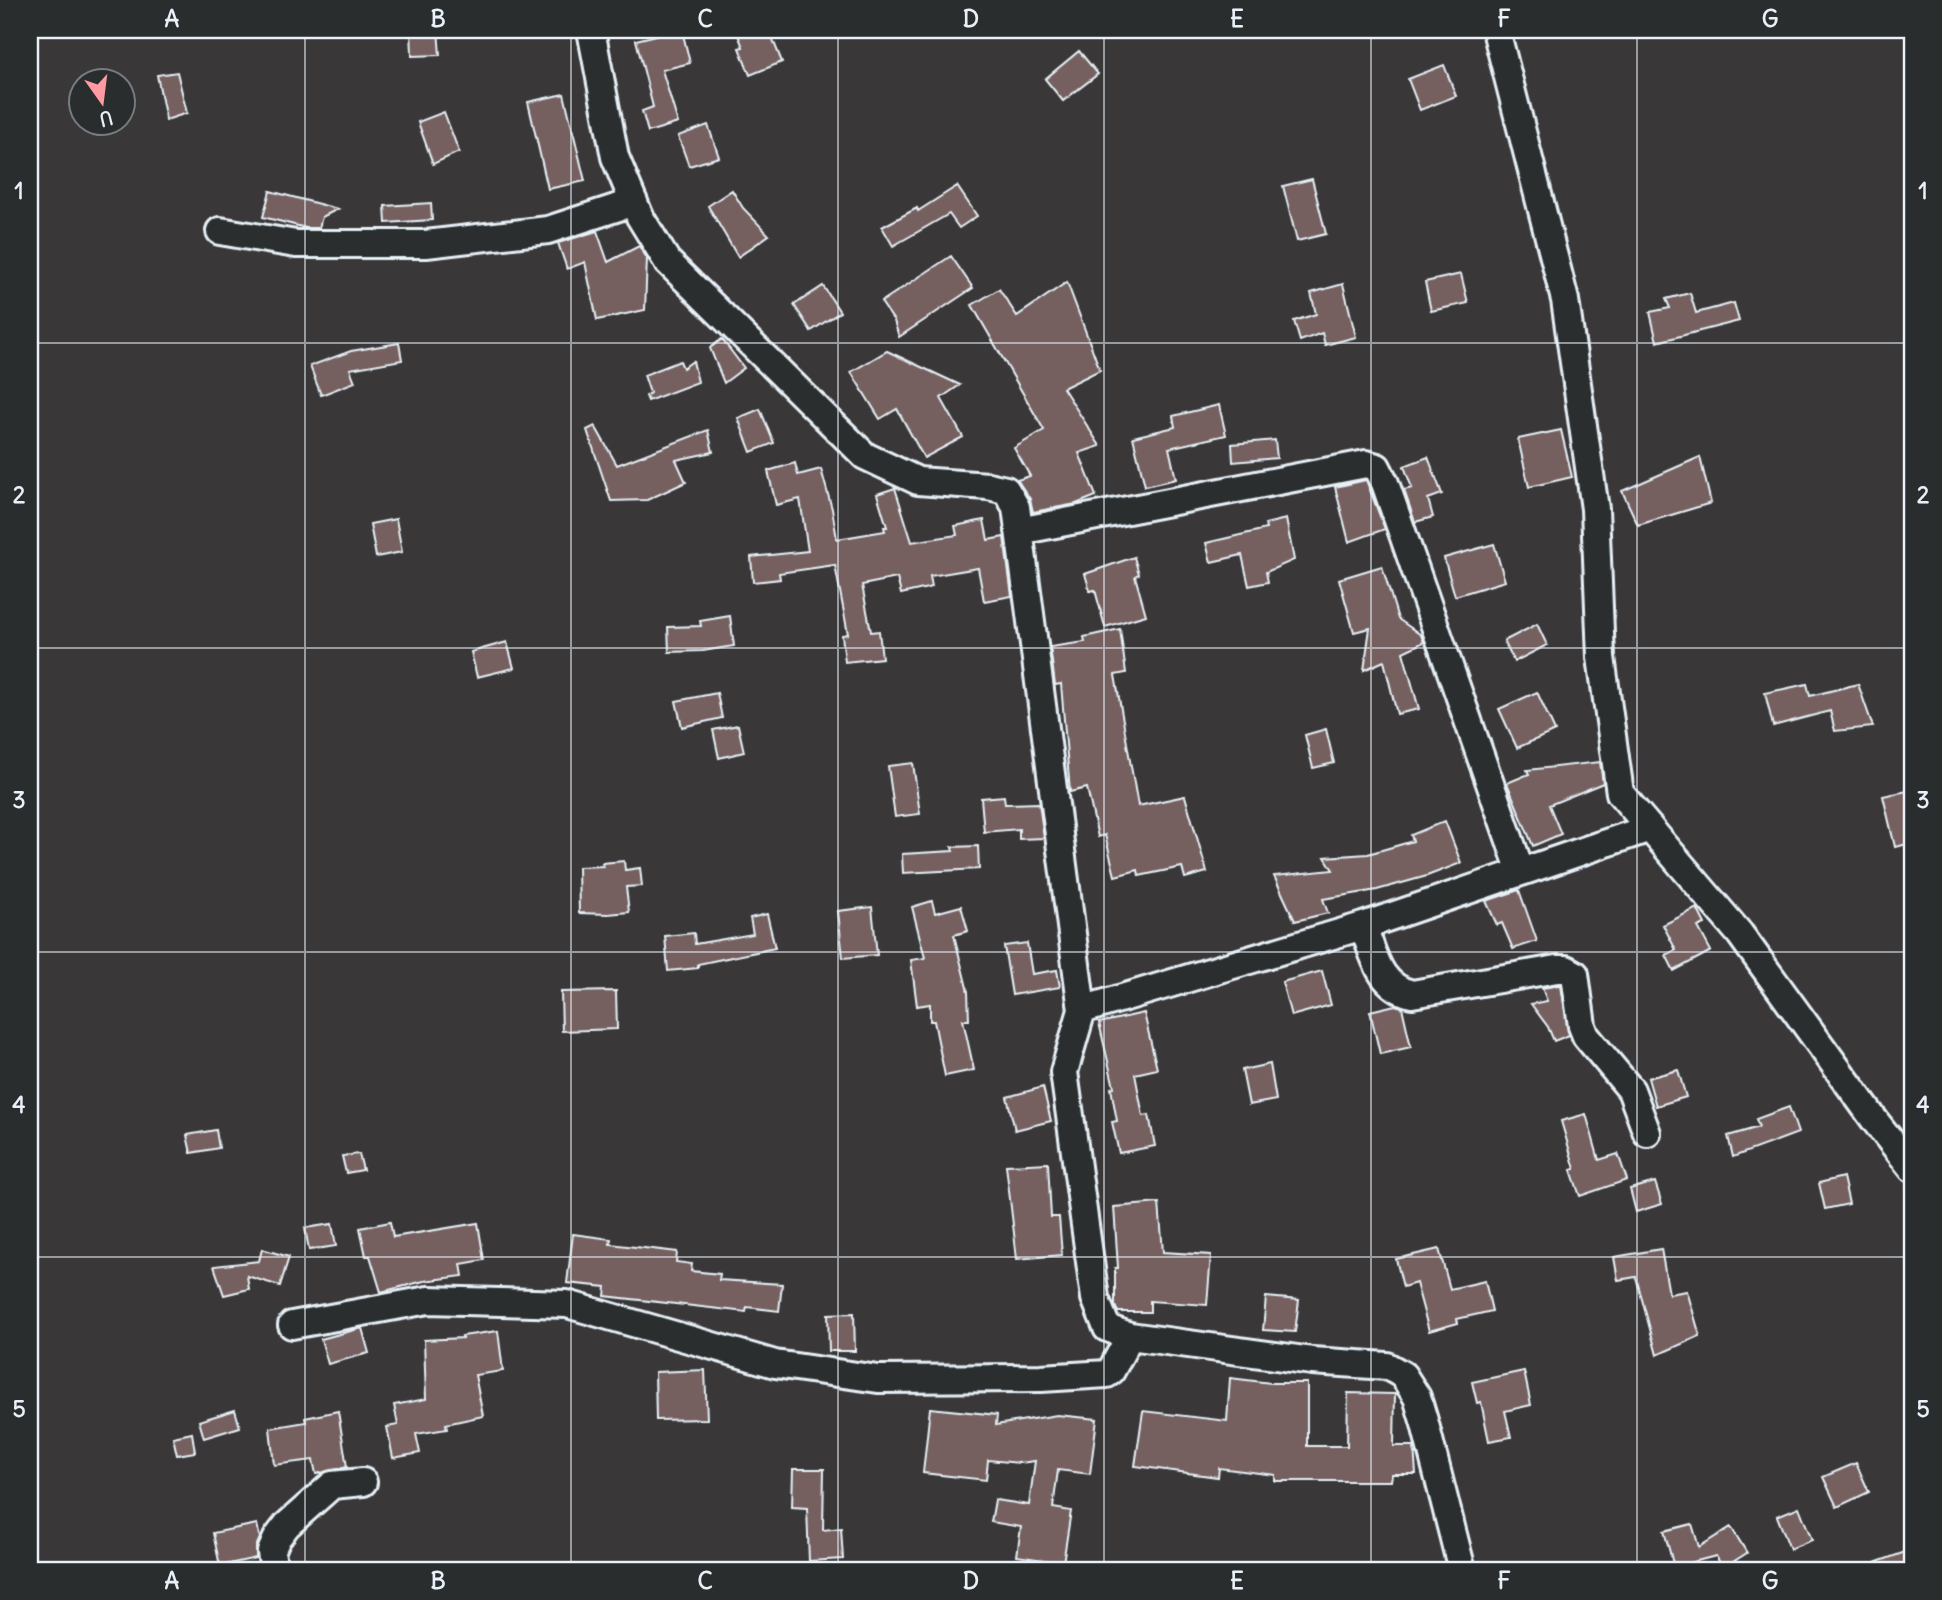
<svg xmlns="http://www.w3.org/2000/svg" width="1942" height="1600" viewBox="0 0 1942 1600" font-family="Delius,sans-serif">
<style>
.building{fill:#74615e;stroke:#e8f1f8;stroke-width:2}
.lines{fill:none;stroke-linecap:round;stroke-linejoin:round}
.minor-casing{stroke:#e8f1f8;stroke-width:32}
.minor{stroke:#2a2d2e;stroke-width:26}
.grid{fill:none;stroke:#e8f1f8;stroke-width:2;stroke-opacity:0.55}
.neatline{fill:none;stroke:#e8f1f8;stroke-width:2.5}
.grid-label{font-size:23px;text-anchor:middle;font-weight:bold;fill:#e8f1f8}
</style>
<rect width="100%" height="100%" fill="#393738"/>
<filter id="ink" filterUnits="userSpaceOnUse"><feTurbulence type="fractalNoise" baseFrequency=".0143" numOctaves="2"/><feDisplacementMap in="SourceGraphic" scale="14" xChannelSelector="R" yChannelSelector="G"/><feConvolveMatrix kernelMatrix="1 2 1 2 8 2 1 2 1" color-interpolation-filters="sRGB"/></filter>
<g filter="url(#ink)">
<!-- building -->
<path class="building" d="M 411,30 L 438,30 L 440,55 L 412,56 Z
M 677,30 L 682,30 L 690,63 L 662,70 L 678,123 L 648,132 L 642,111 L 653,107 L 636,40 Z
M 736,30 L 769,30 L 782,62 L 750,75 L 739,48 L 743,47 Z
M 1079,51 L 1098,74 L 1063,101 L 1045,79 Z
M 1444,65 L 1456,96 L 1420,110 L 1408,79 Z
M 177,72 L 187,113 L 166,120 L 157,75 Z
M 564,94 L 585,181 L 548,189 L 528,102 Z
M 444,112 L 459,152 L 433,164 L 418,122 Z
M 708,125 L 719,157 L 689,166 L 678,136 Z
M 1312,179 L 1326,234 L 1297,241 L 1283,186 Z
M 957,186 L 977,216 L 959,228 L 949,214 L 893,246 L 882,227 L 917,208 L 918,211 Z
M 732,190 L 743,208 L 769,235 L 738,257 L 708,206 Z
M 270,191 L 338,209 L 322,217 L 319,228 L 306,228 L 263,217 Z
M 431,203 L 432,220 L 386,223 L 385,206 Z
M 597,231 L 608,262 L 639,246 L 647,258 L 645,310 L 597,320 L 585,262 L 567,269 L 558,243 Z
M 951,256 L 973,288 L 899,337 L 894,321 L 881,302 Z
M 1461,274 L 1468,303 L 1431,311 L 1425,282 Z
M 1067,282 L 1100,370 L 1063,388 L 1100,446 L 1079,453 L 1096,496 L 1076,504 L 1033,512 L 1030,499 L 1017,480 L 1030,476 L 1014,448 L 1044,430 L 972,305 L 999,289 L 1017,316 Z
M 1343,284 L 1356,337 L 1325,345 L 1322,333 L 1300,341 L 1294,321 L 1316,314 L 1311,293 Z
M 823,286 L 840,312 L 811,331 L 794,305 Z
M 1690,293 L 1696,313 L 1734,303 L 1739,321 L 1657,342 L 1650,312 L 1670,308 L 1666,299 Z
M 722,339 L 744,368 L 724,383 L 710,348 Z
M 399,343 L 402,360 L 350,369 L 355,382 L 321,395 L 310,366 L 351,351 Z
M 887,351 L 960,385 L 941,398 L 963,437 L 924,458 L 897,409 L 880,419 L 851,372 Z
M 680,361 L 683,368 L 693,361 L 698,382 L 648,401 L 646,396 L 650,393 L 644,375 Z
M 1219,405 L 1226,435 L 1169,448 L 1176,479 L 1145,486 L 1133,437 L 1175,427 L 1173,416 Z
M 760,409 L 774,443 L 751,452 L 738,418 Z
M 595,426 L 617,465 L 708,430 L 713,452 L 676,460 L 686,482 L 647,500 L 611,501 L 587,430 Z
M 1561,430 L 1572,477 L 1529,487 L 1518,439 Z
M 1275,440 L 1277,458 L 1233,462 L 1232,444 Z
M 1428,457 L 1442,494 L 1428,499 L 1433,517 L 1415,522 L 1404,490 L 1412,488 L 1404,466 Z
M 1700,457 L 1711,503 L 1638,525 L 1622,491 Z
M 795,463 L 798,475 L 821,469 L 832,509 L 837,539 L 885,531 L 884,527 L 887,527 L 877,494 L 895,488 L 912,542 L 957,535 L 955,526 L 984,520 L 988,540 L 1004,537 L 1012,596 L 984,601 L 978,568 L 930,576 L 932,587 L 901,594 L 897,578 L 862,585 L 871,632 L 879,631 L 882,658 L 845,662 L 842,635 L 848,634 L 835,565 L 779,573 L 780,579 L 753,582 L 751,557 L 808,551 L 800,499 L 776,505 L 768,471 Z
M 1366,480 L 1385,529 L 1349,542 L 1335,487 Z
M 396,519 L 402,552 L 376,557 L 370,524 Z
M 1286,519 L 1294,560 L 1266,572 L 1268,582 L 1249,586 L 1242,555 L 1211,562 L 1206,543 L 1266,529 L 1265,524 Z
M 1494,544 L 1505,581 L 1455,596 L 1444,558 Z
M 1134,557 L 1139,574 L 1135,576 L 1146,615 L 1105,627 L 1095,590 L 1090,591 L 1085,574 Z
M 1382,566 L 1398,619 L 1421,635 L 1424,642 L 1403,652 L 1419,709 L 1397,714 L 1384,661 L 1364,670 L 1370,628 L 1354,632 L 1339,579 Z
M 730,616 L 734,646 L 703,651 L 669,652 L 668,627 L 701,626 L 700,621 Z
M 1537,624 L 1547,645 L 1514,662 L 1504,641 Z
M 1120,629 L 1126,673 L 1115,675 L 1138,806 L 1185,796 L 1207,872 L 1185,878 L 1182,867 L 1139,876 L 1138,870 L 1115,876 L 1105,835 L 1098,837 L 1087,788 L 1070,792 L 1061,684 L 1055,685 L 1050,647 L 1085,642 L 1084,637 Z
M 507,642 L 514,668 L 477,677 L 471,652 Z
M 1807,684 L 1810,696 L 1858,684 L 1873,727 L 1835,731 L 1830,711 L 1773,726 L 1765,693 Z
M 1537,692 L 1555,731 L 1517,748 L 1499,709 Z
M 717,693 L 722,718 L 682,727 L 676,701 Z
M 738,725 L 744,752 L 719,758 L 713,730 Z
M 1326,729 L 1334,763 L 1313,768 L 1305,735 Z
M 1600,762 L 1603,783 L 1549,805 L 1561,834 L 1533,846 L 1507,783 L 1529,774 L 1527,770 Z
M 913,763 L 920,814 L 895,817 L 888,766 Z
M 1912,790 L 1912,843 L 1895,847 L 1883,796 Z
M 1004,796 L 1005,804 L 1039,803 L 1044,838 L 1019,839 L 1019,829 L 984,832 L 981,798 Z
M 1445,821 L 1461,863 L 1427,876 L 1377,890 L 1323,899 L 1328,913 L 1295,921 L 1274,876 L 1333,870 L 1325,857 L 1368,854 L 1413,841 L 1411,835 Z
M 978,846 L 979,869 L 903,873 L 902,854 L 953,851 L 952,847 Z
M 624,861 L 625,870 L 640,868 L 642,886 L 626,887 L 629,912 L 608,914 L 579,913 L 578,867 L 603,866 L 602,863 Z
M 1519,890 L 1537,941 L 1513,949 L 1502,923 L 1497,925 L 1486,901 Z
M 932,901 L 935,913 L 961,906 L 968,931 L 954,935 L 968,992 L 969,1020 L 963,1020 L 974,1070 L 945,1076 L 934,1021 L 930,1021 L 930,1004 L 917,1006 L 911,960 L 925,958 L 912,907 Z
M 872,907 L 877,955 L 843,958 L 838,911 Z
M 1697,908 L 1705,924 L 1698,927 L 1711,951 L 1674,971 L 1666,955 L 1676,950 L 1663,925 Z
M 767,914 L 775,948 L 698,964 L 698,968 L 668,971 L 665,936 L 694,933 L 695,944 L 753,934 L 750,918 Z
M 1027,943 L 1032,974 L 1057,970 L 1060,987 L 1012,995 L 1004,946 Z
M 1322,971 L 1331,1005 L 1291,1016 L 1282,982 Z
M 1561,985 L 1569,1035 L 1554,1041 L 1548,1027 L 1531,1004 L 1547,1001 L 1542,988 Z
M 616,991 L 617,1029 L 562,1031 L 561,992 Z
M 1395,1005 L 1402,1007 L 1411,1047 L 1380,1054 L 1370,1011 Z
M 1144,1013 L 1157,1069 L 1135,1074 L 1143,1116 L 1149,1115 L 1155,1146 L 1119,1153 L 1112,1122 L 1117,1121 L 1111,1088 L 1114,1087 L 1099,1023 Z
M 1270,1064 L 1276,1100 L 1249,1105 L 1242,1070 Z
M 1678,1070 L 1686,1097 L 1656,1106 L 1648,1078 Z
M 1043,1087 L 1051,1121 L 1015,1130 L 1007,1097 Z
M 1789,1107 L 1798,1133 L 1733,1157 L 1728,1136 L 1759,1127 L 1756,1119 Z
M 1586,1114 L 1599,1160 L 1618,1154 L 1627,1180 L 1580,1196 L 1571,1170 L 1575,1169 L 1561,1121 Z
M 216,1130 L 219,1148 L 191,1153 L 187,1135 Z
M 359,1154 L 363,1170 L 346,1173 L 342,1156 Z
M 1048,1163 L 1051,1217 L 1059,1217 L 1062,1255 L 1017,1259 L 1006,1165 Z
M 1843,1177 L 1849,1204 L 1825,1209 L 1819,1183 Z
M 1655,1182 L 1662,1204 L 1636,1212 L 1630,1189 Z
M 1159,1203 L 1163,1252 L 1211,1255 L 1207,1305 L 1150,1301 L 1150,1312 L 1118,1312 L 1115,1306 L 1115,1268 L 1118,1268 L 1114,1207 Z
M 390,1222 L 393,1237 L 478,1223 L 484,1260 L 461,1264 L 463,1276 L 424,1281 L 381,1292 L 370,1256 L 366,1256 L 360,1228 Z
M 332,1224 L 336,1246 L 309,1250 L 305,1228 Z
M 573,1234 L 611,1239 L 610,1244 L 677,1252 L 676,1262 L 692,1264 L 691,1271 L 720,1274 L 719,1280 L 782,1284 L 779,1311 L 747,1307 L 746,1312 L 605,1296 L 606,1287 L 567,1283 Z
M 262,1249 L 289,1257 L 280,1286 L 247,1276 L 249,1289 L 224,1295 L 214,1266 L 259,1261 Z
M 1439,1249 L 1450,1289 L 1485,1281 L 1492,1311 L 1457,1319 L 1458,1323 L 1429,1331 L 1416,1283 L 1403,1287 L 1396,1259 Z
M 1661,1249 L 1669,1294 L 1687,1291 L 1700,1336 L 1657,1355 L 1636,1277 L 1618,1280 L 1614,1257 Z
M 1266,1297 L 1299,1300 L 1295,1332 L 1263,1330 Z
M 854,1313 L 855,1351 L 829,1351 L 828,1314 Z
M 362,1328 L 369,1353 L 328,1364 L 321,1339 Z
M 498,1331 L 503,1371 L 475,1375 L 483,1416 L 446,1424 L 447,1429 L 416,1434 L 420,1453 L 393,1458 L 387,1427 L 398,1425 L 394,1405 L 426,1399 L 424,1340 L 463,1338 L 462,1336 Z
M 705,1370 L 707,1419 L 656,1420 L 655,1372 Z
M 1524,1371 L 1531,1405 L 1505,1411 L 1511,1437 L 1489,1441 L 1481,1402 L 1477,1403 L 1472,1382 Z
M 1230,1378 L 1271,1383 L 1307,1383 L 1307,1446 L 1347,1446 L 1348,1393 L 1395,1394 L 1394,1446 L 1414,1446 L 1416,1474 L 1392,1474 L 1391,1481 L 1275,1481 L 1275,1475 L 1219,1468 L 1218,1477 L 1135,1466 L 1143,1411 L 1227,1421 Z
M 930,1408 L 997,1415 L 996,1425 L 1057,1415 L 1097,1419 L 1090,1474 L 1058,1470 L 1053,1508 L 1071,1511 L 1063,1563 L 1017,1556 L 1021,1527 L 991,1522 L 995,1500 L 1029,1505 L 1035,1461 L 1020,1463 L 988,1460 L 986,1480 L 923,1473 Z
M 235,1410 L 240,1427 L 204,1438 L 199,1421 Z
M 338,1411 L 347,1467 L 316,1474 L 313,1460 L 274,1465 L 270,1428 L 306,1422 L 305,1418 Z
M 192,1433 L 195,1452 L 177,1455 L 173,1437 Z
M 1856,1463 L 1869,1492 L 1837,1507 L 1823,1477 Z
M 793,1469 L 824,1469 L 823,1530 L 841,1528 L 843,1559 L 809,1561 L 807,1508 L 792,1507 Z
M 1799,1507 L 1812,1540 L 1790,1549 L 1777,1516 Z
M 257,1524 L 260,1538 L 256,1547 L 256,1558 L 220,1566 L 213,1533 Z
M 1692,1524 L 1699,1547 L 1731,1527 L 1747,1553 L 1723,1568 L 1716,1556 L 1674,1567 L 1664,1531 Z
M 1908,1551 L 1912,1570 L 1860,1570 L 1860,1568 Z"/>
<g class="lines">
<defs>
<path id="minor" d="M 591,30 L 615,157 L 640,217 L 667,261 L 865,456 L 918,481 L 988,486 L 1006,490 L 1016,507 L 1082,1010 L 1064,1072 L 1095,1298 L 1107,1328 L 1130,1336 L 1312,1361 L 1387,1366 L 1403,1375 L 1417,1397 L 1425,1424 L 1462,1570
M 1496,30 L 1565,300 L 1595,509 L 1601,657 L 1620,793 L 1740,934 L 1876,1122 L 1912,1168
M 220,231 L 296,244 L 426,244 L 548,230 L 634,202
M 1019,531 L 1366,464 L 1377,467 L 1385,483 L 1521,872
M 1363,926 C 1374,954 1378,986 1412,994 L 1557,969 L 1566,969 L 1575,974 L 1582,1026 L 1586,1036 L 1631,1090 L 1647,1133
M 1082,1010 L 1363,926 L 1650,828
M 292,1325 L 428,1300 L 567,1304 L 775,1364 L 878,1379 L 1041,1378 L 1107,1374 L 1111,1371 L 1130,1336
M 274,1570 L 271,1552 L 277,1538 L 287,1525 L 332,1485 L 363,1482"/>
</defs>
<!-- minor casing -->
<use href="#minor" class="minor-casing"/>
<!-- minor -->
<use href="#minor" class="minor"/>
</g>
</g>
<!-- grid -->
<path class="grid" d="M 305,30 L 305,1570M 571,30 L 571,1570M 838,30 L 838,1570M 1104,30 L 1104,1570M 1371,30 L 1371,1570M 1637,30 L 1637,1570M 30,343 L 1912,343M 30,648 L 1912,648M 30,952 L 1912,952M 30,1257 L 1912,1257"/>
<!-- margin -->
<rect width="1942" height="1600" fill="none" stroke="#2a2d2e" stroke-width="77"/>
<!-- north arrow -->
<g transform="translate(102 102) rotate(166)"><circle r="33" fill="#2a2d2e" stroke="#767b7f" stroke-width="2"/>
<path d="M0-5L12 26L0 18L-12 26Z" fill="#ff9aa2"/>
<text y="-10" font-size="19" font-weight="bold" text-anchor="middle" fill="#e8f1f8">U</text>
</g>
<rect x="38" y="38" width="1866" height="1524" class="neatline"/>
<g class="grid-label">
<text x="172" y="27">A</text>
<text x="438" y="27">B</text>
<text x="705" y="27">C</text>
<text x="971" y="27">D</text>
<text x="1237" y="27">E</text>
<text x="1504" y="27">F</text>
<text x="1770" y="27">G</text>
<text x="19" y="199">1</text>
<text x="1923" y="199">1</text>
<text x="19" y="503">2</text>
<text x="1923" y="503">2</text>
<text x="19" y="808">3</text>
<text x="1923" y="808">3</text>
<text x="19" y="1113">4</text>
<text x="1923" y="1113">4</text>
<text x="19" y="1417">5</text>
<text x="1923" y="1417">5</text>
<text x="172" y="1589">A</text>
<text x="438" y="1589">B</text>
<text x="705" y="1589">C</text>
<text x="971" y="1589">D</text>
<text x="1237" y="1589">E</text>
<text x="1504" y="1589">F</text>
<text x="1770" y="1589">G</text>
</g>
</svg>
